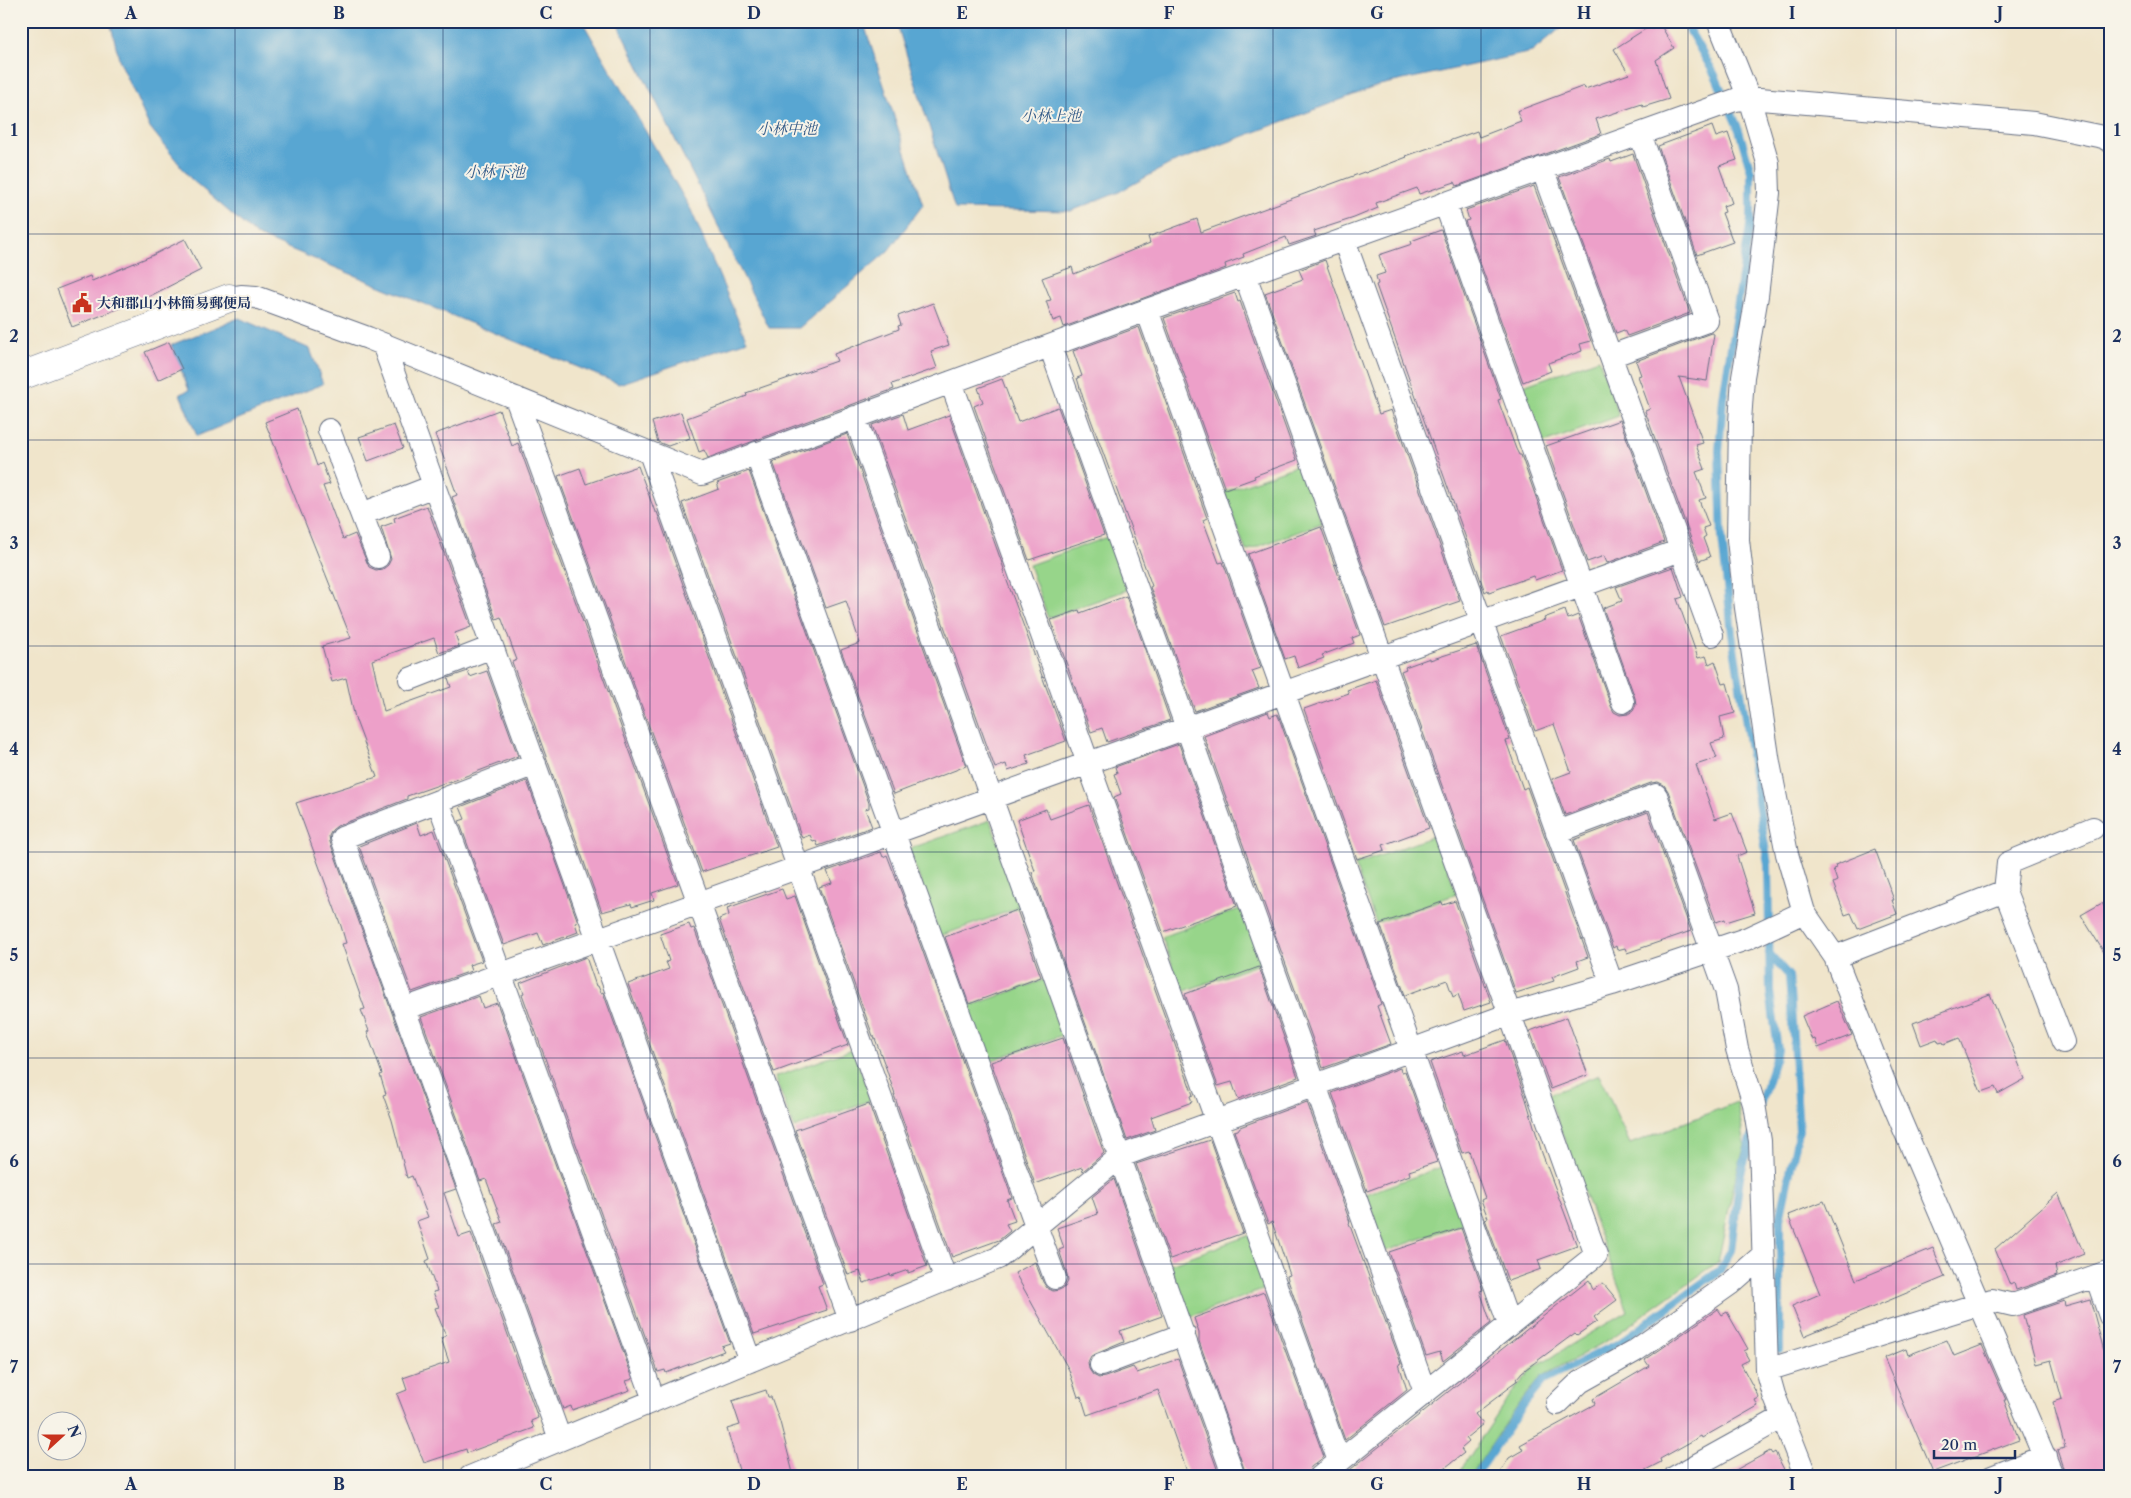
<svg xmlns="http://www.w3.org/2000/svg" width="2131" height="1498" viewBox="0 0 2131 1498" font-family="'Libre Caslon Text','Noto Serif JP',serif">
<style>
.green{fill:#97d58a;stroke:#598274}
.water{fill:#59a6d2;stroke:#3a6a98}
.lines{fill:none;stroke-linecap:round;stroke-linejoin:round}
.stream{stroke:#59a6d2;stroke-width:8}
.building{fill:#eda0c9}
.minor-casing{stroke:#666f84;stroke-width:24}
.tertiary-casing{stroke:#666f84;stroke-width:29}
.minor{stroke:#fff;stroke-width:22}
.tertiary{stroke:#fff;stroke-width:28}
.grid{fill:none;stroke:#1b2f5e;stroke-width:1;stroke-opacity:0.55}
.labels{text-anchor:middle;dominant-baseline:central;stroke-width:4;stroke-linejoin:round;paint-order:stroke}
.poi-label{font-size:14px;font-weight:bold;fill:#1b2f5e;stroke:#f7f3e8;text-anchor:start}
.water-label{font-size:15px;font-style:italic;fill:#315987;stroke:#f7f3e8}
.neatline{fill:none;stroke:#1b2f5e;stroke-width:2}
.grid-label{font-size:16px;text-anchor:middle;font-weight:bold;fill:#1b2f5e}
</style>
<rect width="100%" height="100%" fill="#f7f3e8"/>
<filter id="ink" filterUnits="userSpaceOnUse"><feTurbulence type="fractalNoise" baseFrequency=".02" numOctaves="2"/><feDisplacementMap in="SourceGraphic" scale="10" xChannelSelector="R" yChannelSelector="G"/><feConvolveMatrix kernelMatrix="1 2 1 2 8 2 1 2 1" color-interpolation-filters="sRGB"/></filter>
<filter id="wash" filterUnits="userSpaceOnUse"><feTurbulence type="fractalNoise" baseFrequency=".0096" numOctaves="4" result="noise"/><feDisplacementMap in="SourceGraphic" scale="20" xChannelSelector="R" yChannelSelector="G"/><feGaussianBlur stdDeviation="1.12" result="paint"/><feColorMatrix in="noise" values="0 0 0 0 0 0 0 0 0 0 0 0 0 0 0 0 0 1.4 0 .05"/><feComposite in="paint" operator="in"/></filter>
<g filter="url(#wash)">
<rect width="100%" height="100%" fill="#f0e5cb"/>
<!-- green -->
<path class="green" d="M 1599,359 L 1619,416 L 1541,444 L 1520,387 Z
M 1301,464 L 1322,523 L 1246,551 L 1224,492 Z
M 1108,537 L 1127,590 L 1048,618 L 1029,565 Z
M 990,820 L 1021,907 L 940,936 L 909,849 Z
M 1436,835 L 1457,894 L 1376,923 L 1355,865 Z
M 1242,908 L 1262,963 L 1182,992 L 1162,937 Z
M 1046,979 L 1066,1034 L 987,1062 L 967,1007 Z
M 853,1049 L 871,1100 L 794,1128 L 775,1077 Z
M 1599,1075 L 1630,1144 L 1737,1102 L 1745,1145 L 1736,1175 L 1718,1262 L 1610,1339 L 1541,1377 L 1520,1402 L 1470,1477 L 1456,1477 L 1511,1394 L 1534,1367 L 1628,1311 L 1548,1095 Z
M 1444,1166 L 1465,1223 L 1386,1251 L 1366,1194 Z
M 1250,1235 L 1268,1288 L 1189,1317 L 1170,1264 Z"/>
<!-- water -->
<path class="water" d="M 110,21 L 582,21 L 691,210 L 747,341 L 619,384 L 256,235 L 191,179 L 149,126 L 119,59 Z
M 616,21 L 863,21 L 923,205 L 888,251 L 799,328 L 769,328 Z
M 896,21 L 1569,21 L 1532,52 L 1380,85 L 1170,164 L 1117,193 L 1071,211 L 955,209 Z
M 239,318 L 310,349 L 323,384 L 197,436 L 180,394 L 189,390 L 171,345 Z"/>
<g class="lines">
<!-- stream -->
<path class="stream" d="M 1684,21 L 1715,75 L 1739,130 L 1751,172 L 1751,219 L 1723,398 L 1719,452 L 1722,537 L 1732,634 L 1768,865 L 1770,992 L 1778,1050 L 1760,1105
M 1769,953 L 1789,976 L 1799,1130 L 1780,1219 L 1780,1349
M 1475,1477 L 1524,1404 L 1544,1380 L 1621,1342 L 1720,1270 L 1731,1250 L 1740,1176 L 1752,1136"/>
</g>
<g id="blocks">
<!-- building -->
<path class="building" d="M 1660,24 L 1674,48 L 1656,60 L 1669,99 L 1643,107 L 1642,104 L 1596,119 L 1601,134 L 1457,186 L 1455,182 L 1419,194 L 1417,188 L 1376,203 L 1378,208 L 1354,218 L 1314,231 L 1316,236 L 1289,245 L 1286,237 L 1243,254 L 1244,257 L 1225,264 L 1226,268 L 1064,327 L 1061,318 L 1053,321 L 1046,301 L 1051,300 L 1042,278 L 1072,267 L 1074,274 L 1150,243 L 1148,237 L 1197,219 L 1201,232 L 1364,172 L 1365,173 L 1407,157 L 1406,156 L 1477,131 L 1479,137 L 1521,121 L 1517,111 L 1584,86 L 1585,89 L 1629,74 L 1614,49 L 1650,26 L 1652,29 Z
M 1712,126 L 1716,137 L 1728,133 L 1737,160 L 1719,166 L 1732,203 L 1723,206 L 1725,212 L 1722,213 L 1733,242 L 1697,255 L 1658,146 Z
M 1633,154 L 1690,313 L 1627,336 L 1624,330 L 1616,333 L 1559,177 L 1610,159 L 1611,162 Z
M 1534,186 L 1591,341 L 1580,344 L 1582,351 L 1548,363 L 1551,371 L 1523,382 L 1465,221 L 1469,220 L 1466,210 Z
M 1441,230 L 1501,399 L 1498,400 L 1516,449 L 1519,455 L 1521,455 L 1562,570 L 1535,580 L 1533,576 L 1489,592 L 1488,590 L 1485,592 L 1376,285 L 1378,284 L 1376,276 L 1385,273 L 1379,255 L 1412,244 L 1411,241 Z
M 185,239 L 201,270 L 148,297 L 72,327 L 57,289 L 90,276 L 92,281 L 151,256 Z
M 1325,260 L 1379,414 L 1391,410 L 1460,601 L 1385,627 L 1265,293 L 1303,279 L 1299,270 Z
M 1235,293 L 1238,302 L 1240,301 L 1297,460 L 1254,476 L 1255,478 L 1225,489 L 1164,318 Z
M 933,303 L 949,345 L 931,351 L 937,368 L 892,384 L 894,389 L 708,458 L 704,450 L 699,452 L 687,418 L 747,396 L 746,393 L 837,361 L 834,354 L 899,329 L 898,326 L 901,325 L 898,316 Z
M 1139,327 L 1207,518 L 1203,520 L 1219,563 L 1223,562 L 1261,668 L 1252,671 L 1259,688 L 1195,711 L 1150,587 L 1152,586 L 1083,398 L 1077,378 L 1082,376 L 1073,351 Z
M 1711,333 L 1714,334 L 1707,381 L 1679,377 L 1703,443 L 1696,445 L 1705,469 L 1696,472 L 1706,498 L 1699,500 L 1709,526 L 1703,528 L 1706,536 L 1703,538 L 1710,557 L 1699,561 L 1645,411 L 1650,409 L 1638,376 L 1641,375 L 1636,361 Z
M 169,342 L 182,369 L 158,380 L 145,352 Z
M 1002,379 L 1018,422 L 1058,407 L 1104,535 L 1029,560 L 974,406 L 983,402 L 978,388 Z
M 297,409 L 317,466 L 322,463 L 330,484 L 323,486 L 343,539 L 355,534 L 369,567 L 376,570 L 383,569 L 388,565 L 391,559 L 381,527 L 395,522 L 394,518 L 427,506 L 471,627 L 455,633 L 459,646 L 439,653 L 434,638 L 372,660 L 384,711 L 451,687 L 448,678 L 468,671 L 470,677 L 487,671 L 518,756 L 450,782 L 450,781 L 407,796 L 407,799 L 337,826 L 332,830 L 329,836 L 330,842 L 456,1189 L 444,1193 L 459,1237 L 471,1233 L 538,1418 L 531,1421 L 534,1428 L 467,1453 L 466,1449 L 424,1463 L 397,1394 L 407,1390 L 403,1378 L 449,1362 L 441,1338 L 446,1336 L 435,1308 L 439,1307 L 433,1292 L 437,1291 L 426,1261 L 430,1259 L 417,1221 L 428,1217 L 412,1176 L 407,1178 L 392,1120 L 383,1095 L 386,1094 L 380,1075 L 382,1074 L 367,1032 L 369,1031 L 361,1010 L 365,1009 L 342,944 L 346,943 L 341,926 L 296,803 L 377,777 L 355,718 L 346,678 L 332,682 L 322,646 L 351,638 L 265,422 Z
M 499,410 L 512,446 L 518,443 L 678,884 L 652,893 L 654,900 L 632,907 L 631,904 L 602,912 L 512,662 L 517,660 L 501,617 L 496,619 L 452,497 L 457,495 L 435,434 Z
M 681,412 L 690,438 L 668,446 L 658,442 L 652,422 Z
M 903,414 L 908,430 L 949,415 L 1004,569 L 1003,570 L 1066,741 L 1026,755 L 1029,764 L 1008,771 L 1006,764 L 995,768 L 991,757 L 872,425 Z
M 1620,420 L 1664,542 L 1607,563 L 1604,556 L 1587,562 L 1546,446 Z
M 394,425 L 403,448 L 368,461 L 359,437 Z
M 847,434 L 966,766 L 894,794 L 841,650 L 860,643 L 846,601 L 826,608 L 773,462 Z
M 638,466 L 655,512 L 657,512 L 777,847 L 702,872 L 558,476 L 580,468 L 586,484 Z
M 749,471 L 869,803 L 869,808 L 865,809 L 872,827 L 818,846 L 816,841 L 813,842 L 810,835 L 802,838 L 682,503 L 719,489 L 717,483 Z
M 1321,527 L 1360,635 L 1352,638 L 1354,643 L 1322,655 L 1324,658 L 1298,668 L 1294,656 L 1285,659 L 1248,554 Z
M 1673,567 L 1683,597 L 1677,599 L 1698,658 L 1706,656 L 1709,664 L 1715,661 L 1723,684 L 1727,683 L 1735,713 L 1720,717 L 1724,739 L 1711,743 L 1717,758 L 1696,765 L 1715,819 L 1732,813 L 1747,852 L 1737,856 L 1755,913 L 1726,922 L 1725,919 L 1716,922 L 1668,791 L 1664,785 L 1658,782 L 1651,783 L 1565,815 L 1552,779 L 1571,772 L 1554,724 L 1535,731 L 1501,636 L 1545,620 L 1544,618 L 1565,610 L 1568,619 L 1578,615 L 1611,706 L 1614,712 L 1620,715 L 1628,714 L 1633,711 L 1636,705 L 1635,698 L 1603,608 L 1622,601 L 1616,587 Z
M 1126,596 L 1170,720 L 1107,742 L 1102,728 L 1091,732 L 1051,620 L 1079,610 L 1080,613 Z
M 1476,645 L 1510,740 L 1506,741 L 1523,789 L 1527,787 L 1588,957 L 1577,961 L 1579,967 L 1552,977 L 1554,981 L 1516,993 L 1401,671 L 1406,669 L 1405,667 L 1430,658 L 1430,660 Z
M 1376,680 L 1429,828 L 1383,845 L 1385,850 L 1357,859 L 1304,709 L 1349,693 L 1347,690 Z
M 1268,712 L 1270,717 L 1277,714 L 1279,718 L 1381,1004 L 1377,1006 L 1391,1044 L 1323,1068 L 1204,736 Z
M 1179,744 L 1237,906 L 1163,932 L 1114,797 L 1121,794 L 1114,774 L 1117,773 L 1115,767 Z
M 527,781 L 578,922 L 575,923 L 578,932 L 543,945 L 538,933 L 504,945 L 459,821 L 465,819 L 460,807 Z
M 1089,805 L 1193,1095 L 1190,1096 L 1192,1102 L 1151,1117 L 1155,1130 L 1127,1140 L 1042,902 L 1032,872 L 1035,871 L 1017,820 L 1046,809 L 1050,819 Z
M 1648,812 L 1691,931 L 1627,953 L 1625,948 L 1617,950 L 1616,946 L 1613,948 L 1574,840 Z
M 417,823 L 421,835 L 434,830 L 482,961 L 469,965 L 471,971 L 412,992 L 359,846 Z
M 1875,849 L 1894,900 L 1892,900 L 1897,914 L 1858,929 L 1851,913 L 1845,915 L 1833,883 L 1837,881 L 1833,869 L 1836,868 L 1835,865 Z
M 881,852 L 883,857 L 887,855 L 902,894 L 1012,1198 L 1007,1200 L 1015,1221 L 1006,1224 L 1010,1231 L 999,1240 L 952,1257 L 894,1095 L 895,1095 L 886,1068 L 874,1036 L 873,1036 L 819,887 L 832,883 L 827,871 Z
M 782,889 L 786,899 L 795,896 L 848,1045 L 774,1072 L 719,919 L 729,915 L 727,908 Z
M 1455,901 L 1491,1002 L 1464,1011 L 1458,994 L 1453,997 L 1447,980 L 1405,995 L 1380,924 L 1442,902 L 1443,905 Z
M 2102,903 L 2110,916 L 2110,962 L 2081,915 Z
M 1017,910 L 1041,977 L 969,1004 L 945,937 Z
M 689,924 L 691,929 L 694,928 L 823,1284 L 818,1286 L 827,1310 L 754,1334 L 628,984 L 669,969 L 666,962 L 669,961 L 660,934 Z
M 586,957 L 596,986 L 598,986 L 601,993 L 603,992 L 730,1343 L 721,1346 L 724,1351 L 666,1373 L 665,1370 L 658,1372 L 522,994 L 524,993 L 520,983 Z
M 1259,967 L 1298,1077 L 1238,1099 L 1232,1082 L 1218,1086 L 1185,994 Z
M 1990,994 L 2025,1079 L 1998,1094 L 1995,1087 L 1981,1092 L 1959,1038 L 1944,1044 L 1943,1042 L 1939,1043 L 1937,1039 L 1921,1045 L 1913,1023 Z
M 479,996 L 483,1008 L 497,1003 L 633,1379 L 626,1381 L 630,1390 L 572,1410 L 571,1406 L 563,1409 L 496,1224 L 502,1222 L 486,1179 L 480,1181 L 421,1017 Z
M 1837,1001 L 1852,1035 L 1818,1048 L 1815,1039 L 1812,1040 L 1802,1016 Z
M 1567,1017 L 1588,1075 L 1551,1089 L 1530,1031 Z
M 1063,1038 L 1104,1153 L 1083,1171 L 1082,1167 L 1035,1184 L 991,1062 Z
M 1505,1040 L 1526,1099 L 1542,1153 L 1577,1246 L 1538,1260 L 1541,1269 L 1508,1281 L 1485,1219 L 1488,1218 L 1481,1200 L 1485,1198 L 1469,1151 L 1462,1153 L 1430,1062 L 1463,1051 L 1464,1055 Z
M 1400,1068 L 1401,1072 L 1405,1071 L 1437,1162 L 1409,1171 L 1410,1175 L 1367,1191 L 1332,1093 Z
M 1307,1102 L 1350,1222 L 1349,1223 L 1401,1363 L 1399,1364 L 1407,1390 L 1345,1440 L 1289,1283 L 1287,1276 L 1290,1275 L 1272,1222 L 1268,1224 L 1234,1131 L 1238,1130 L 1240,1127 Z
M 869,1104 L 927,1266 L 908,1273 L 908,1270 L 891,1276 L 890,1274 L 864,1283 L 860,1271 L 848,1275 L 795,1130 Z
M 1210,1140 L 1243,1233 L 1170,1259 L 1136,1164 Z
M 1114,1179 L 1162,1316 L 1120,1331 L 1124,1342 L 1091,1356 L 1088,1362 L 1089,1369 L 1093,1375 L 1099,1378 L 1105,1377 L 1133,1367 L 1137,1373 L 1178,1359 L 1220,1477 L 1189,1477 L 1158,1390 L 1087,1415 L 1081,1396 L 1078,1397 L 1069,1370 L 1015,1273 L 1035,1262 L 1043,1282 L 1047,1288 L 1053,1291 L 1059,1290 L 1065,1287 L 1068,1281 L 1067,1274 L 1059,1250 L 1064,1248 L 1057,1228 L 1098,1214 L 1092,1197 Z
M 2058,1193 L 2084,1254 L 2055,1266 L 2057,1276 L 2016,1290 L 2014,1283 L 2010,1285 L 1995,1249 Z
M 1824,1201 L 1856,1280 L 1933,1248 L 1945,1277 L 1804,1336 L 1792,1306 L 1820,1294 L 1788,1215 Z
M 1461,1228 L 1483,1290 L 1480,1291 L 1491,1323 L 1443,1361 L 1440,1352 L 1426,1356 L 1389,1252 Z
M 1589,1280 L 1593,1290 L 1603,1283 L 1617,1300 L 1594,1317 L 1597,1321 L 1577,1335 L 1575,1333 L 1522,1372 L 1517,1378 L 1518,1380 L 1508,1387 L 1509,1388 L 1475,1414 L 1483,1424 L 1466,1438 L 1469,1442 L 1461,1449 L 1464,1453 L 1433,1477 L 1341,1477 Z
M 1264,1292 L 1324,1457 L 1311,1467 L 1307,1477 L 1247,1477 L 1199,1341 L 1199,1333 L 1194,1318 Z
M 2090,1299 L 2104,1351 L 2110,1349 L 2110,1477 L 2066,1477 L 2057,1450 L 2065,1448 L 2053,1402 L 2062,1399 L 2051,1360 L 2036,1364 L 2023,1315 L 2064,1301 L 2065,1306 Z
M 1718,1309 L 1722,1315 L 1727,1312 L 1748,1349 L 1744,1351 L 1749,1360 L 1741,1364 L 1759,1398 L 1755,1400 L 1758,1406 L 1702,1438 L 1701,1436 L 1660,1459 L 1661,1462 L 1632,1477 L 1497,1477 L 1509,1458 L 1523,1450 L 1520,1445 L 1595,1404 L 1593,1399 L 1649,1366 L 1645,1360 Z
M 1947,1340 L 1954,1356 L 1982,1345 L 2006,1400 L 2004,1400 L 2019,1440 L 1933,1472 L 1884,1358 L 1906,1349 L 1908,1355 Z
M 766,1390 L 768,1397 L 771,1397 L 780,1422 L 794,1477 L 741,1477 L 727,1429 L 740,1425 L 732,1401 Z
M 1770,1451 L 1772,1454 L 1775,1452 L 1788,1477 L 1723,1477 Z"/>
</g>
</g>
<g filter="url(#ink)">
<use href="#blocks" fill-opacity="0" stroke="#666f84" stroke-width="1"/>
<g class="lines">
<defs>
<path id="minor" d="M 1718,21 L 1749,98 L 1768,163 L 1769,193 L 1757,296 L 1743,377 L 1740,422 L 1738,540 L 1746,608 L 1769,763 L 1787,854 L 1804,912 L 1835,957 L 1887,1089 L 2053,1477
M 1542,168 L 1712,635
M 1445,203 L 1623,702
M 1344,240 L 1612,984
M 1245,275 L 1596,1255 L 1320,1477
M 229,298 L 241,296 L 256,297 L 368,338 L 702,474 L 1147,310 L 1735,100 L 1749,98 L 2034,123 L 2103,137 L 2110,141
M 1147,310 L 1509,1324
M 383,344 L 750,1361
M 1050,346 L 1425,1392
M 1611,356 L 1707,321 L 1640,134
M 951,382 L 1339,1461
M 516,398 L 850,1320
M 855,417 L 1234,1477
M 329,430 L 378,557
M 650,453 L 946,1280
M 756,453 L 1055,1278
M 362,514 L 434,486
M 410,679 L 492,647
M 535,764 L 342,838 L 560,1439
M 438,801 L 654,1400
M 1557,832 L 1656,795 L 1726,990 L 1737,1049 L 1754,1104 L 1760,1141 L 1767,1370 L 1774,1395 L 1806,1477
M 2005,891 L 2063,1042
M 1835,957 L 2005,891 L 2008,863 L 2093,828
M 404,1009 L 1681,550
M 2096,1276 L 2110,1316
M 1101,1365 L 1184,1334
M 1767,1370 L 1992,1300 L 2013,1305 L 2110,1271
M 1557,1404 L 1580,1382 L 1635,1351 L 1730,1284 L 1763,1255
M 470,1477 L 998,1258 L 1121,1156 L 1510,1014 L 1612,984 L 1746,939 L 1804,912
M 1675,1477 L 1783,1417
M 1992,1477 L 2045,1456"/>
<path id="tertiary" d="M 21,376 L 229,298"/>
</defs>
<!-- minor casing -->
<use href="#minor" class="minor-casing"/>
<!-- tertiary casing -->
<use href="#tertiary" class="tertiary-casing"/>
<!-- minor -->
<use href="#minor" class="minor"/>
<!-- tertiary -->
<use href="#tertiary" class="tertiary"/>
</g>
</g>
<!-- grid -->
<path class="grid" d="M 235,21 L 235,1477M 443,21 L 443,1477M 650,21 L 650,1477M 858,21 L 858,1477M 1066,21 L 1066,1477M 1273,21 L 1273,1477M 1481,21 L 1481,1477M 1688,21 L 1688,1477M 1896,21 L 1896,1477M 21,234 L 2110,234M 21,440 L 2110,440M 21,646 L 2110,646M 21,852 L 2110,852M 21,1058 L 2110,1058M 21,1264 L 2110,1264"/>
<!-- icons -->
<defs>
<symbol id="civic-bare" viewBox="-9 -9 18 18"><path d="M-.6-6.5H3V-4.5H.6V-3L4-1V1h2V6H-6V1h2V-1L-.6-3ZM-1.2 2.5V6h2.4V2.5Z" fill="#c8321e" stroke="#f7f3e8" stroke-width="2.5" paint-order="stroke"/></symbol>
</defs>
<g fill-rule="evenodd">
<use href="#civic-bare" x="68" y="289" width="28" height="28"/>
</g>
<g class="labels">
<!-- poi labels -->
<g class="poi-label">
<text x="97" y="303">大和郡山小林簡易郵便局</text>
</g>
<!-- water labels -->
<g class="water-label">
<text x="1051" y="115">小林上池</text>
<text x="787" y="128">小林中池</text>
<text x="495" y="171">小林下池</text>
</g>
</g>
<!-- margin -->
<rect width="2131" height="1498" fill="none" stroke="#f7f3e8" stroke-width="55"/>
<!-- north arrow -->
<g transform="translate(62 1436) rotate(69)"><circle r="24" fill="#f7f3e8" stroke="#9fa5b1"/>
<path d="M0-4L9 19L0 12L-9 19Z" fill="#c8321e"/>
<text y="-8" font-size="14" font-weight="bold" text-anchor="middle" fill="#1b2f5e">N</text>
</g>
<!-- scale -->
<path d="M1934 1450v8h81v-8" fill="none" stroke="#1b2f5e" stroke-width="2.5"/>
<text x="1941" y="1450" font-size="15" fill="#1b2f5e" stroke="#f7f3e8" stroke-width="4" paint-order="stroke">20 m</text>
<rect x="28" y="28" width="2076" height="1442" class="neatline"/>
<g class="grid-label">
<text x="131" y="19">A</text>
<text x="339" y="19">B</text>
<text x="546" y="19">C</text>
<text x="754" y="19">D</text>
<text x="962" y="19">E</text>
<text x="1169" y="19">F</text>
<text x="1377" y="19">G</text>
<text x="1584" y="19">H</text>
<text x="1792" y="19">I</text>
<text x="2000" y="19">J</text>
<text x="14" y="136">1</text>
<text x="2117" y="136">1</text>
<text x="14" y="342">2</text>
<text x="2117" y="342">2</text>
<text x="14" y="549">3</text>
<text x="2117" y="549">3</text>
<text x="14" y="755">4</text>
<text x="2117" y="755">4</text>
<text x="14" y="961">5</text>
<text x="2117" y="961">5</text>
<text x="14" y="1167">6</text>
<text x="2117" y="1167">6</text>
<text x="14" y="1373">7</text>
<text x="2117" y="1373">7</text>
<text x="131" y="1490">A</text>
<text x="339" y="1490">B</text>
<text x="546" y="1490">C</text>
<text x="754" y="1490">D</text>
<text x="962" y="1490">E</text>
<text x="1169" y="1490">F</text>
<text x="1377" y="1490">G</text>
<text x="1584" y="1490">H</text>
<text x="1792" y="1490">I</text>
<text x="2000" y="1490">J</text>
</g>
</svg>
